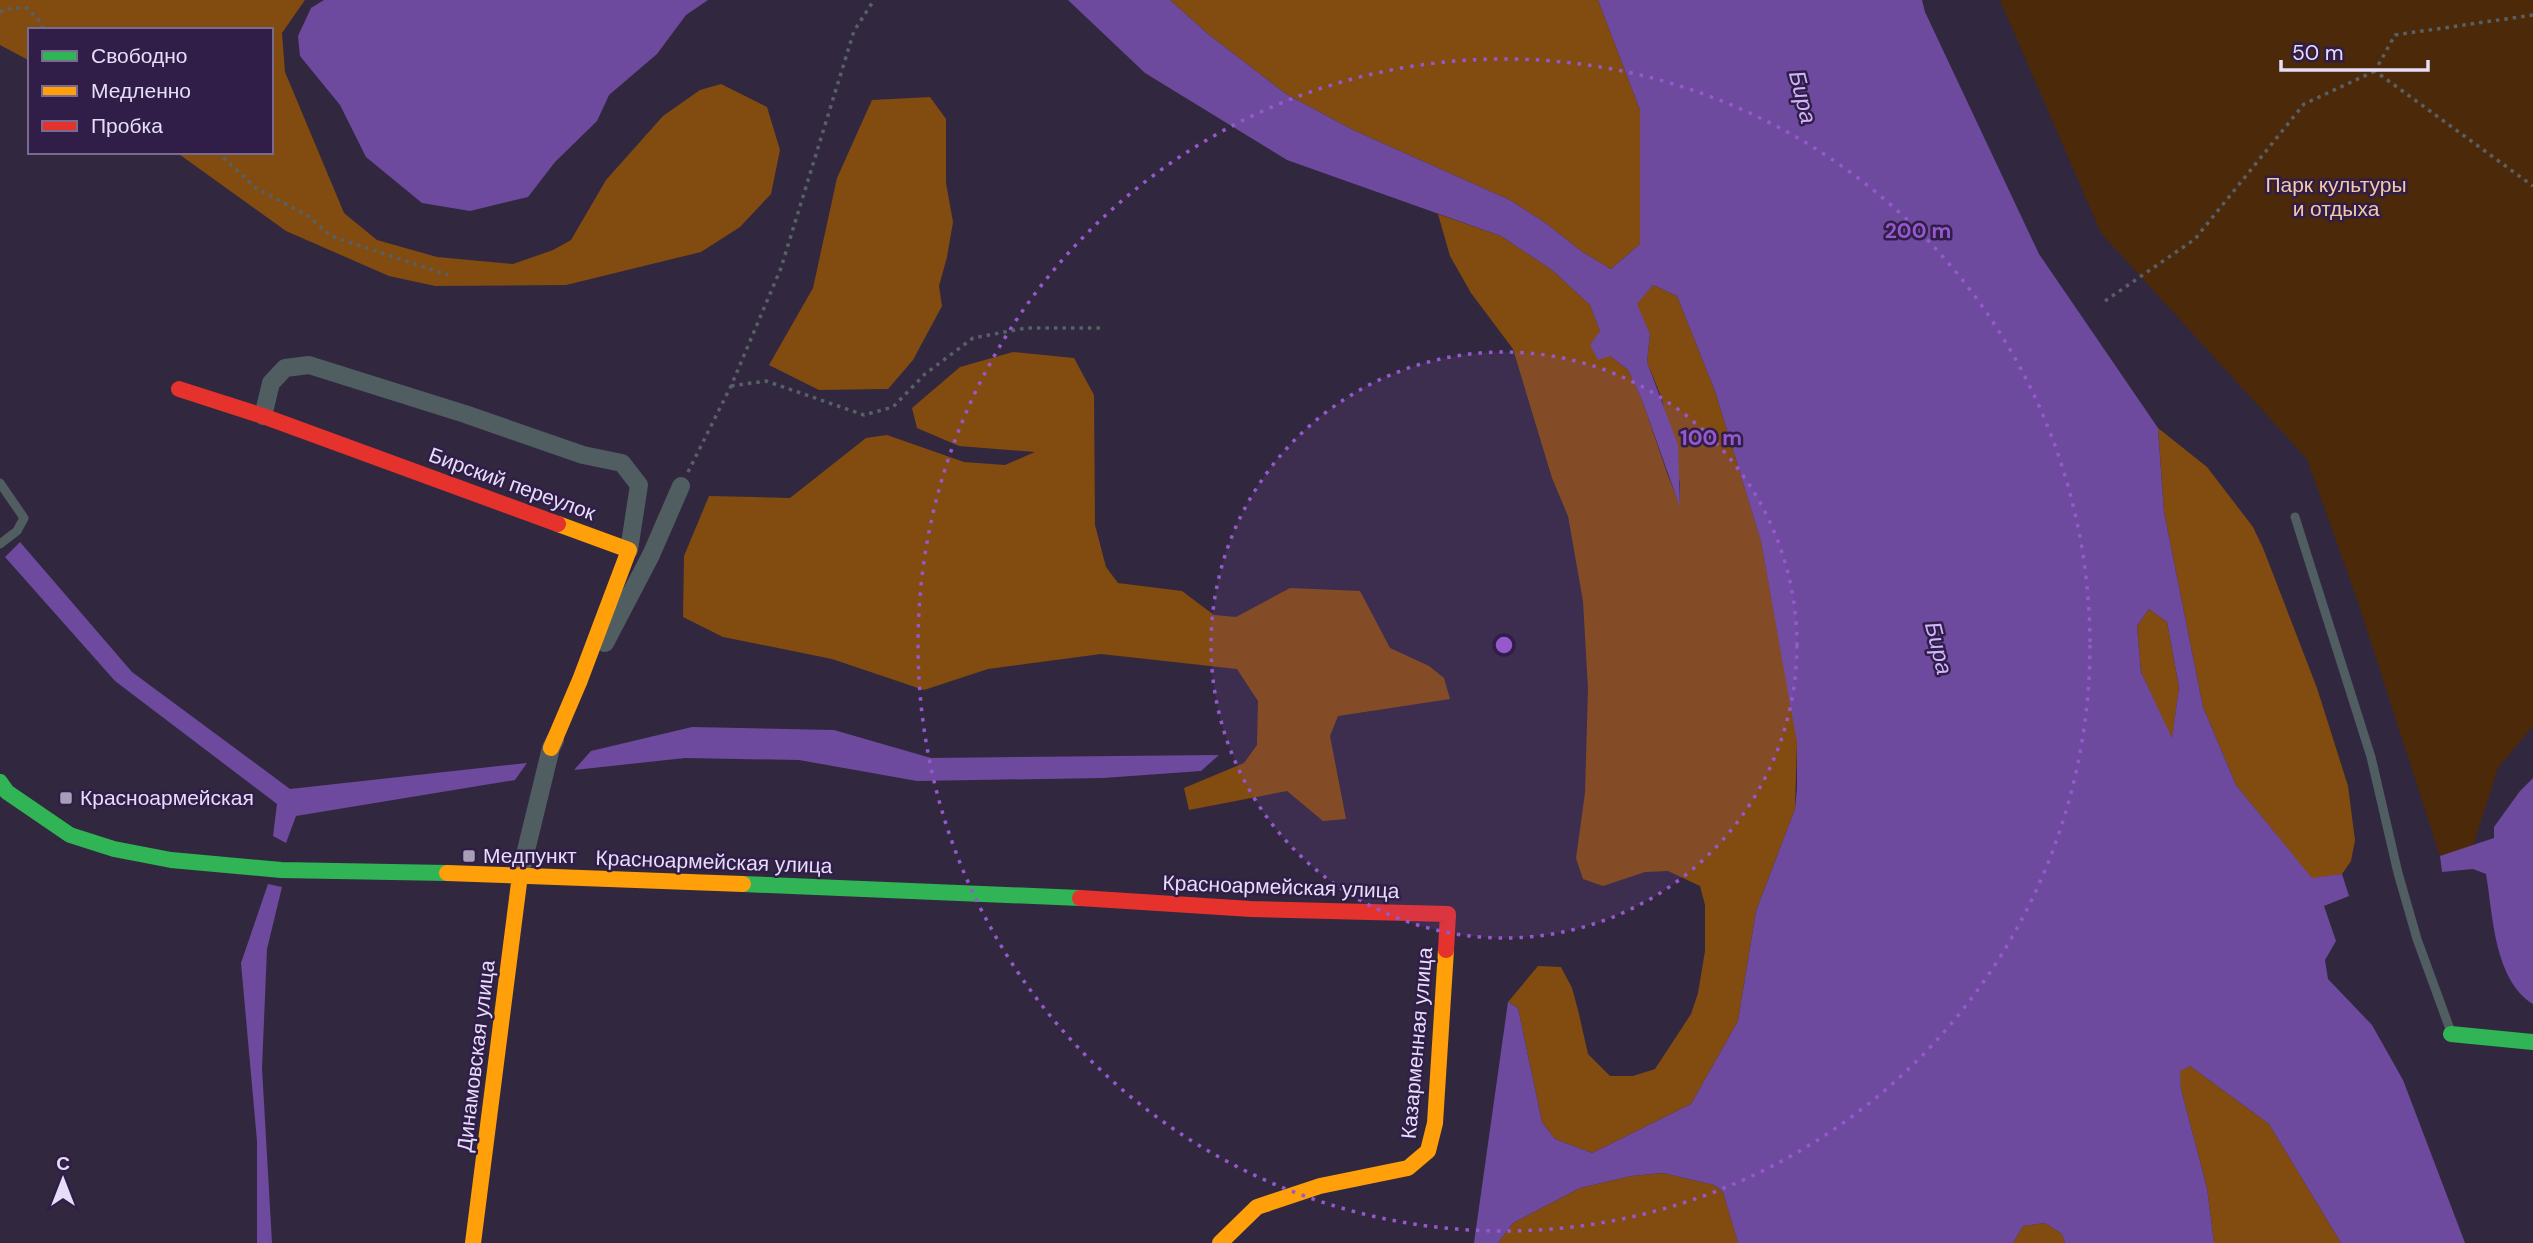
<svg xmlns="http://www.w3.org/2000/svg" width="2533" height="1243" viewBox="0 0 2533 1243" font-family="'DM Sans',sans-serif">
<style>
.green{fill:#4c2909}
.forest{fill:#824b0f}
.water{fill:#6d4a9d;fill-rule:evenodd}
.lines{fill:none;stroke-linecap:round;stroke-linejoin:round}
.path{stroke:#586066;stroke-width:3.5;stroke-dasharray:3.5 5;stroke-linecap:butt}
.lane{stroke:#505d61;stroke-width:9}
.street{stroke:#505d61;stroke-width:18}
.fast{stroke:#30b455;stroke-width:16}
.slow{stroke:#ff9f0a;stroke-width:16}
.jam{stroke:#e5322d;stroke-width:16}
.ring{fill:none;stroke:#9658cd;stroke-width:3.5;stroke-dasharray:3.5 7}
.poi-dot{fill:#a79eb7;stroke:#301e49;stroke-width:2.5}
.labels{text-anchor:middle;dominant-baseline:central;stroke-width:5;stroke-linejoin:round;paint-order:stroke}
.park-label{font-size:21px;fill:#f4c9a5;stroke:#301e49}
.street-label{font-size:21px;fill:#e6ddf8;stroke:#301e49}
.poi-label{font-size:21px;fill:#e6ddf8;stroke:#301e49;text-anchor:start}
.water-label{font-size:23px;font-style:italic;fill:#d0b5fc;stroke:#301e49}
.centre{fill:#9658cd;stroke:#301e49;stroke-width:3.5}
.ring-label{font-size:21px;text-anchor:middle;font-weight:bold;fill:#9658cd;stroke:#301e49;stroke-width:5;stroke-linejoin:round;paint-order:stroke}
</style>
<rect width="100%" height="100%" fill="#31283f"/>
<!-- green -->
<path class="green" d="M 2000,0 L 2533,0 L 2533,726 L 2498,768 L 2473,846 L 2440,856 L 2358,602 L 2307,459 L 2101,233 Z"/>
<!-- forest -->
<path class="forest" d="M 0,0 L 305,0 L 282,33 L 285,72 L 344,213 L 377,240 L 437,257 L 513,264 L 553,250 L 571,240 L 606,180 L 663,116 L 700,90 L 721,84 L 767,107 L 780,150 L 771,194 L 740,227 L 701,252 L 566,285 L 435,286 L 389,276 L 286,231 L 176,152 L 271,152 L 271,30 L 30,30 L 30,61 L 0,45 Z
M 1170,0 L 1598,0 L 1640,110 L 1640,244 L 1611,269 L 1581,251 L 1547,224 L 1510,200 L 1353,130 L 1286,94 L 1208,34 Z
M 930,97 L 946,119 L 946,183 L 953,222 L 947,257 L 939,286 L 942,306 L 913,360 L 888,389 L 819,390 L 769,365 L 813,288 L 837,178 L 872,100 Z
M 1438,214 L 1501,236 L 1552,270 L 1590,305 L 1610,356 L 1628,370 L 1642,400 L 1668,476 L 1680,505 L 1680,483 L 1662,399 L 1647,362 L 1650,334 L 1636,304 L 1653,285 L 1677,296 L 1715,391 L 1761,541 L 1794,721 L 1797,743 L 1795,809 L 1756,911 L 1738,1021 L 1691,1104 L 1592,1153 L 1555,1139 L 1542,1122 L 1518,1008 L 1508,1002 L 1538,966 L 1561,967 L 1572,988 L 1578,1010 L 1588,1054 L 1610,1076 L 1633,1076 L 1655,1069 L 1691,1014 L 1698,993 L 1705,951 L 1705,905 L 1700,886 L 1668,871 L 1645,872 L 1603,886 L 1583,879 L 1576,858 L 1585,793 L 1588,689 L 1583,601 L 1568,516 L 1552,478 L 1513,349 L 1471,293 L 1450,256 Z
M 1013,352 L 1074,358 L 1094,395 L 1095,525 L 1106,567 L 1118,583 L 1182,591 L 1214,615 L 1236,617 L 1290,588 L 1360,591 L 1390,648 L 1429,666 L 1444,678 L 1450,699 L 1338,716 L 1330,736 L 1346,819 L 1323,821 L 1287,791 L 1189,810 L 1184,788 L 1244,763 L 1257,745 L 1258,701 L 1237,669 L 1101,654 L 988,669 L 924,690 L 832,659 L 723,637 L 683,617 L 684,556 L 709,496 L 790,498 L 866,438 L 887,435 L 964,462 L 1005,465 L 1035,452 L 959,446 L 917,428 L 912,408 L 960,367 Z
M 2158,428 L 2207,467 L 2253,527 L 2263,548 L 2317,688 L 2348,786 L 2355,840 L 2351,861 L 2342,874 L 2312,879 L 2236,785 L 2203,707 L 2164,512 Z
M 2149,609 L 2167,622 L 2179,687 L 2172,740 L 2141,672 L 2137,626 Z
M 2190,1066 L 2269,1124 L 2341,1243 L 2214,1243 L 2207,1188 L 2181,1089 L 2179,1071 Z
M 1663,1173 L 1714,1185 L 1723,1192 L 1738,1243 L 1498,1243 L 1513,1223 L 1580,1188 L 1631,1176 Z
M 2045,1223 L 2062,1234 L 2065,1243 L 2013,1243 L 2023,1226 Z"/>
<!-- water -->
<path class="water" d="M 324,0 L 708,0 L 686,15 L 657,54 L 609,95 L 597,121 L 555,162 L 528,197 L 470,211 L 422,203 L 366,157 L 340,105 L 300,56 L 298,36 L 311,8 Z
M 1068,0 L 1170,0 L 1208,34 L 1286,94 L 1353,130 L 1510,200 L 1547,224 L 1581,251 L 1611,269 L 1640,244 L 1640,110 L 1598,0 L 1922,0 L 1925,12 L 2039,254 L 2158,428 L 2164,512 L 2203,707 L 2236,785 L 2312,878 L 2342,874 L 2349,896 L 2324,906 L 2336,941 L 2325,960 L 2328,979 L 2372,1025 L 2403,1080 L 2465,1243 L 2341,1243 L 2269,1124 L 2190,1066 L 2180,1071 L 2181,1089 L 2207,1188 L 2214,1243 L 2065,1243 L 2062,1234 L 2045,1223 L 2023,1226 L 2013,1243 L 1738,1243 L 1723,1192 L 1714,1185 L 1663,1173 L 1631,1176 L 1580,1188 L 1513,1223 L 1498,1243 L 1474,1243 L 1508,1002 L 1518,1008 L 1542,1122 L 1555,1139 L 1592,1153 L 1691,1104 L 1738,1021 L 1756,911 L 1795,809 L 1797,788 L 1797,743 L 1761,541 L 1715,391 L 1677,296 L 1653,285 L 1637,304 L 1650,334 L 1647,362 L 1678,445 L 1680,507 L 1642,400 L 1628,370 L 1610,356 L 1598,360 L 1590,345 L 1600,331 L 1590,305 L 1552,270 L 1501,236 L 1287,160 L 1145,73 ZM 2149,609 L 2167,622 L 2179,687 L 2172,738 L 2141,672 L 2137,626 Z
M 20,542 L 132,672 L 290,789 L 527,763 L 515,780 L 296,816 L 286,843 L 273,836 L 277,804 L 115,681 L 5,557 Z
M 692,727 L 834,730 L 931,758 L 1219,755 L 1201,771 L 1103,778 L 917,781 L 799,760 L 685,758 L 574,770 L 591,751 Z
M 2533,778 L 2533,1004 C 2494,980 2493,915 2486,874 L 2473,869 L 2442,872 L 2440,856 L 2494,838 L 2494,827 L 2520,791 Z
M 268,884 L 282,887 L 267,949 L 262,1068 L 272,1243 L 257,1243 L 257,1141 L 241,963 Z"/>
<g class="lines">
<!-- path -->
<path class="path" d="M 0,12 L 13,8 L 27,8 L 41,23 L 44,30
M 2533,15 L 2395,35 L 2375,71 L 2533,186
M 217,152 L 256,188 L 308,216 L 331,236 L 448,275
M 2105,301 L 2195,239 L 2304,104 L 2375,71
M 731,386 L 766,381 L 864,415 L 893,407 L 925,374 L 973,338 L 1026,328 L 1104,328
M 688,472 L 731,386 L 781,268 L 854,31 L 874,0"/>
<!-- lane -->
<path class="lane" d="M 0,483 L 24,518 L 17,531 L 0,544
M 2295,517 L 2371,757 L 2398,873 L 2417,939 L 2451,1032"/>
<!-- street -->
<path class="street" d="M 263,416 L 271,383 L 285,368 L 309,365 L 465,414 L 583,455 L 622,463 L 639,485 L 629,550
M 605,643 L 651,555 L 681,486
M 520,875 L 551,748 L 555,740"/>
<!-- fast -->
<path class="fast" d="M 0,782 L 7,792 L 70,835 L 114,849 L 171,860 L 281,870 L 447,873
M 743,884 L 1080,898
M 2451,1034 L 2533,1042"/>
<!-- slow -->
<path class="slow" d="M 551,748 L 580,680 L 629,550 L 558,524
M 447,873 L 743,884
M 473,1243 L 520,875
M 1220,1243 L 1257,1207 L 1320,1186 L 1408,1168 L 1428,1151 L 1435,1123 L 1446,950"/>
<!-- jam -->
<path class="jam" d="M 179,389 L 263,416 L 558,524
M 1080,898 L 1251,909 L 1448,914 L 1446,950"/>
</g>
<!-- distance rings -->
<circle cx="1504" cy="645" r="293" fill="#9658cd" fill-opacity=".12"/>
<g class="ring">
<circle cx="1504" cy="645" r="293"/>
<circle cx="1504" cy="645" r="586"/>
</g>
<!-- markers -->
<g class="poi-dot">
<rect x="59" y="791" width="14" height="14" rx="3.5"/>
<rect x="462" y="849" width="14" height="14" rx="3.5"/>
</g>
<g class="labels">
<!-- park labels -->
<g class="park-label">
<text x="2336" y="185">Парк культуры<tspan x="2336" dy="24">и отдыха</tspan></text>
</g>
<!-- street labels -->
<g class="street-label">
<text transform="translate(512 484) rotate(20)">Бирский переулок</text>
<text transform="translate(714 862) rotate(2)">Красноармейская улица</text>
<text transform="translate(1281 887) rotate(2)">Красноармейская улица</text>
<text transform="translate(1417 1043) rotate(-85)">Казарменная улица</text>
<text transform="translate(476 1056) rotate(-83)">Динамовская улица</text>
</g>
<!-- poi labels -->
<g class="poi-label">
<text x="80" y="798">Красноармейская</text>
<text x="483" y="856">Медпункт</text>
</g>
<!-- water labels -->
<g class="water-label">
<text transform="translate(1803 97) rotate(76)">Бира</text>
<text transform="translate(1939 648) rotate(76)">Бира</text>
</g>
</g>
<circle cx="1504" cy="645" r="10" class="centre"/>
<g class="ring-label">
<text x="1918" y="238">200 m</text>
<text x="1711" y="445">100 m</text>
</g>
<!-- legend -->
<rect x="28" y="28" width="245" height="126" fill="#301e49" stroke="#796a8f" stroke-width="2"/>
<rect x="42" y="51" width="35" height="10" fill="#30b455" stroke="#796a8f" stroke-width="2"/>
<text x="91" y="63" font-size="21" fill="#e6ddf8">Свободно</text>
<rect x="42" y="86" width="35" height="10" fill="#ff9f0a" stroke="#796a8f" stroke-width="2"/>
<text x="91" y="98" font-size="21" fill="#e6ddf8">Медленно</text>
<rect x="42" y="121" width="35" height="10" fill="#e5322d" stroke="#796a8f" stroke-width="2"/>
<text x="91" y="133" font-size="21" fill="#e6ddf8">Пробка</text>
<!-- north arrow -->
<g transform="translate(63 1180)" stroke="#301e49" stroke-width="5" paint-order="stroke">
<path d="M0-5L12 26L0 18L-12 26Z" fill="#e6ddf8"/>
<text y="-10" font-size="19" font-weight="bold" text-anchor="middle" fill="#e6ddf8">С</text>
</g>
<!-- scale -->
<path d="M2281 60v10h147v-10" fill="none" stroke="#e6ddf8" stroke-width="3.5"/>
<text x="2292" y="60" font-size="21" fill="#e6ddf8" stroke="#301e49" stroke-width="5" paint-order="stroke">50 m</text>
</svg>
